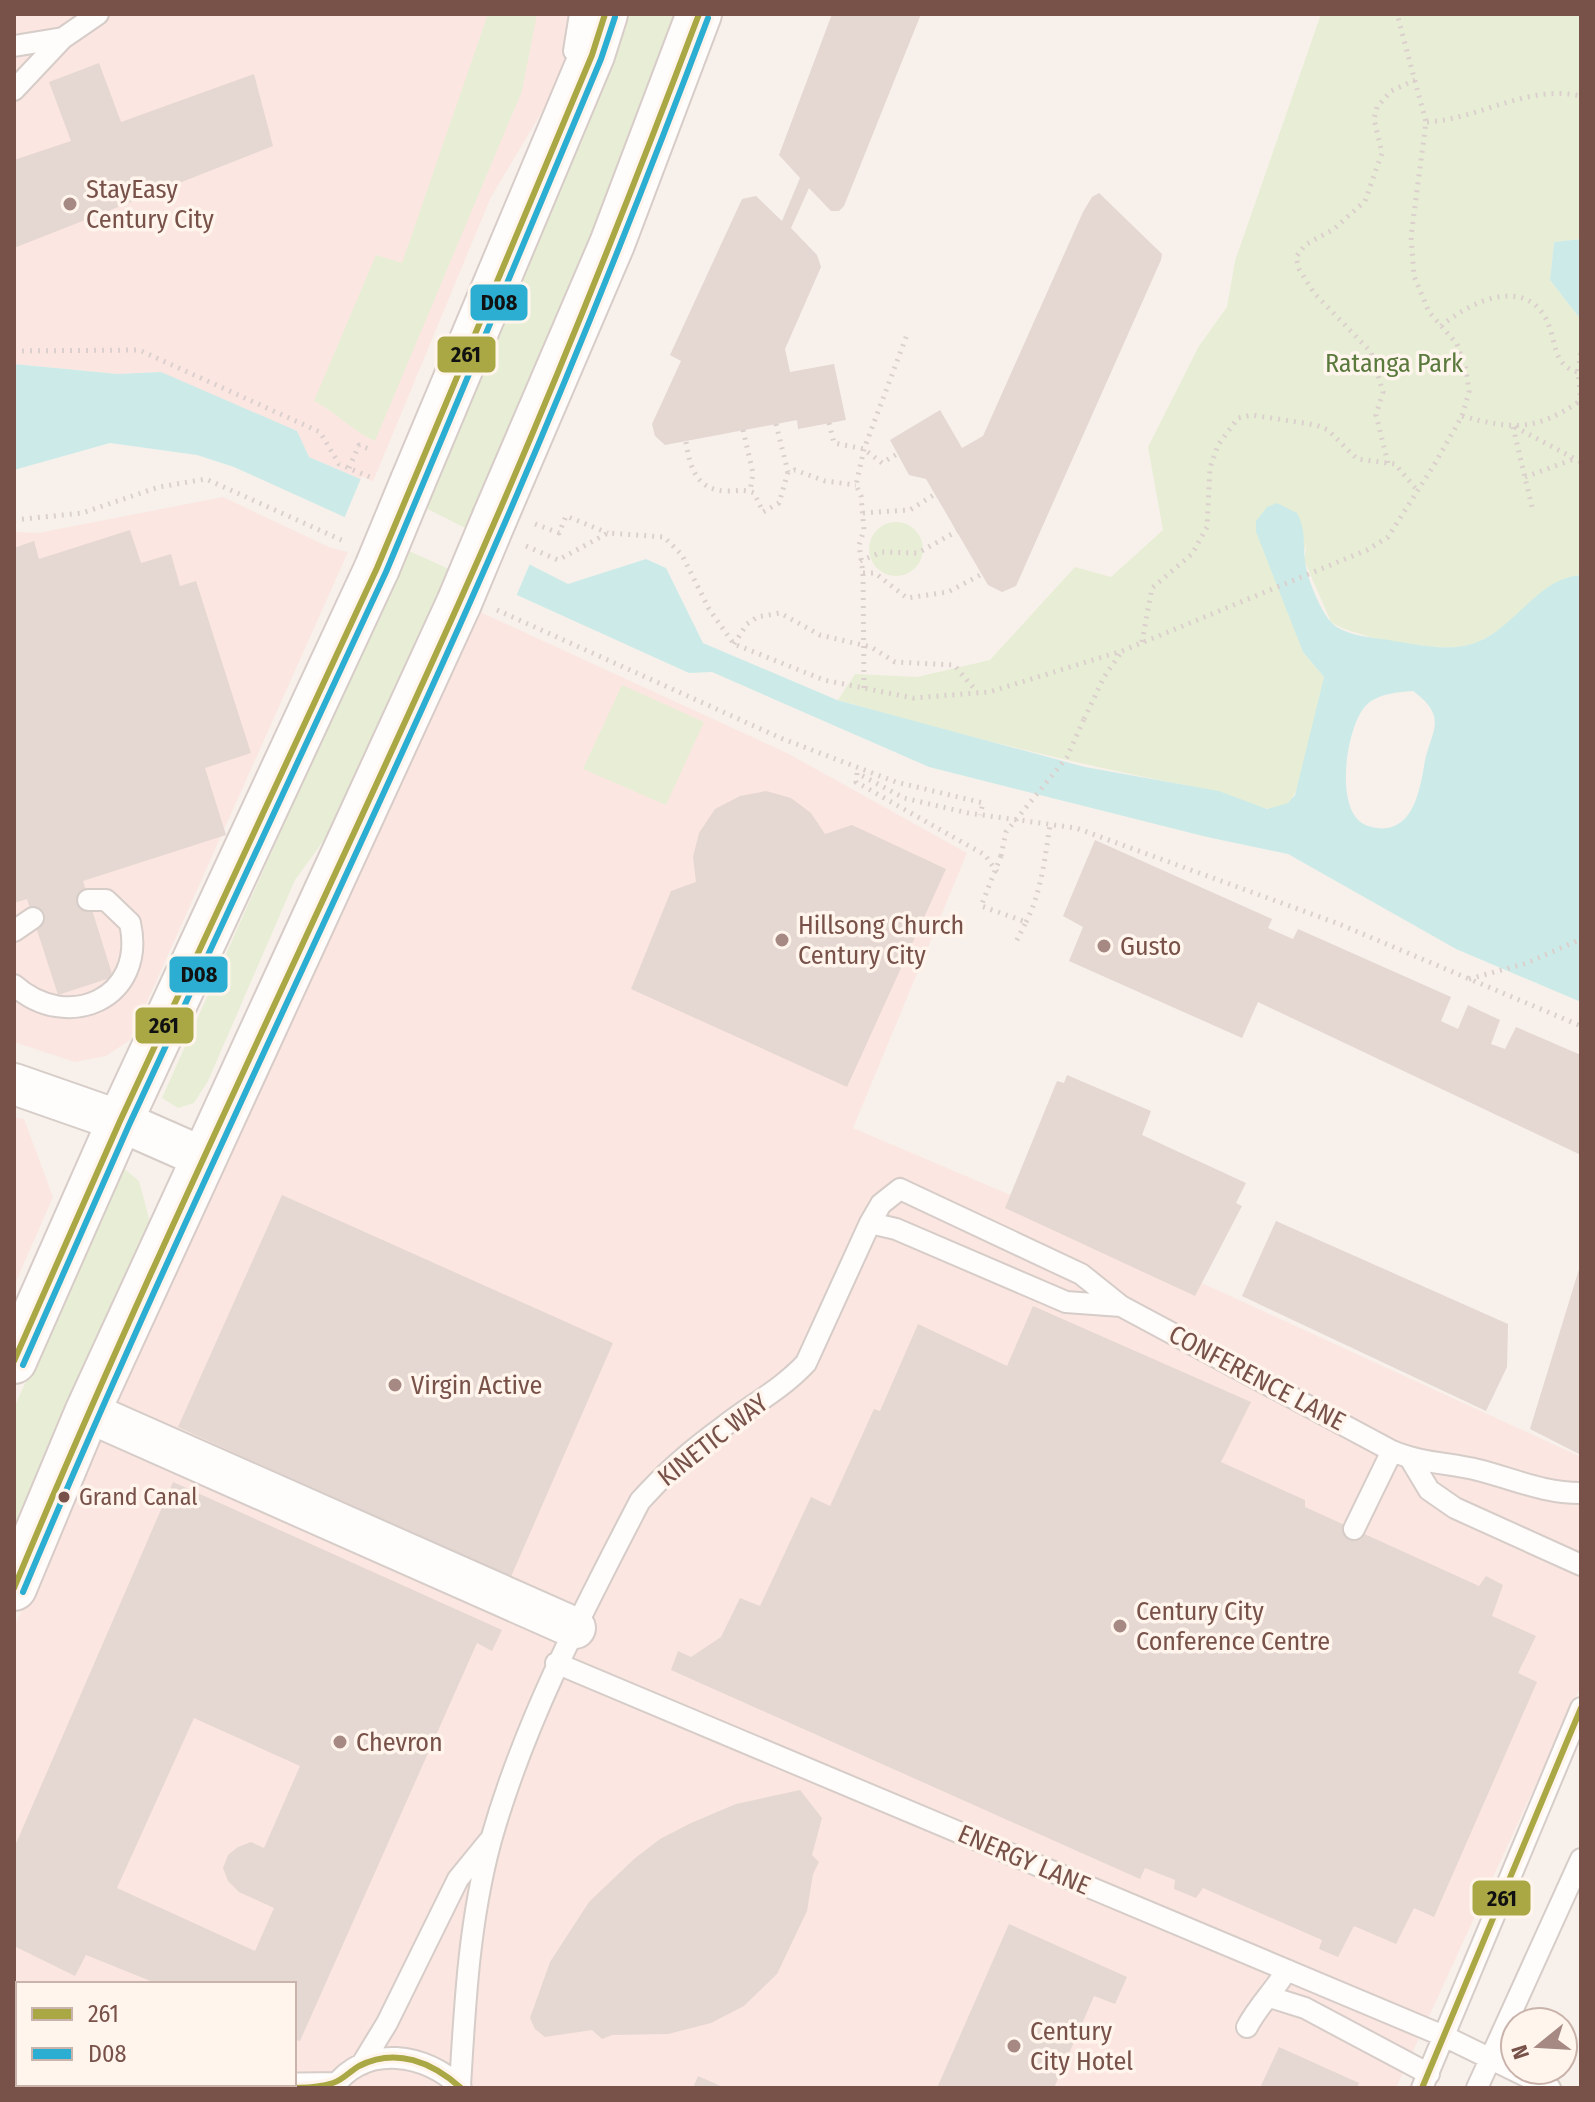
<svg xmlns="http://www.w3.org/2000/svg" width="1595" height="2102" viewBox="0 0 1595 2102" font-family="'Fira Sans Condensed',sans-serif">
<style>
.commercial{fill:#fbe6e1;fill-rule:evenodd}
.green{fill:#e8eed5}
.water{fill:#ccebe8;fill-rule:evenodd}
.pier{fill:#f8f1eb}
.building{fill:#e5d7d2;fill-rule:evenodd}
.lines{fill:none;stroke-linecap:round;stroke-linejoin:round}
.lane-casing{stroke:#d6ccc8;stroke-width:24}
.street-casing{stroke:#d6ccc8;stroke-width:44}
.secondary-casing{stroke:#d7ccc8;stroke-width:48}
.path{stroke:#dbd0cd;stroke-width:5;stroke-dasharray:2 6;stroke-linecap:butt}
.lane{stroke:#fefdfc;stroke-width:20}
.street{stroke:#fefdfc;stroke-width:40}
.secondary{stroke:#fefdfc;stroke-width:44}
.secondary-bridge-casing{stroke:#d7ccc8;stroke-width:48;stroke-linecap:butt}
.path-bridge{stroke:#dbd0cd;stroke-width:5;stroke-dasharray:2 6;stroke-linecap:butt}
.secondary-bridge{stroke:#fefdfc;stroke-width:44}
.bus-1-casing{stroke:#fff5ed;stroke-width:12}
.bus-2-casing{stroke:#fff5ed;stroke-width:12}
.bus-1{stroke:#a9a844;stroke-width:6}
.bus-2{stroke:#2baed2;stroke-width:6}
.poi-dot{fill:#a58982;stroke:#fff5ed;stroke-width:3}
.bus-dot{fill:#785149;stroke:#fff5ed;stroke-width:3}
.labels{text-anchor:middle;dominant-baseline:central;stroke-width:7;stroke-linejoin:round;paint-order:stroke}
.bus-label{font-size:24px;fill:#785149;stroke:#fff5ed;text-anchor:start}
.poi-label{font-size:26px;fill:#785149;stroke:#fff5ed;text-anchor:start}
.park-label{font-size:26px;fill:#5a793d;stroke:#fff5ed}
.street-label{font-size:26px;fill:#785149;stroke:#fff5ed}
.line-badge{stroke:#fff5ed;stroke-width:3}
.pale-badge-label{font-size:22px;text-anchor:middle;font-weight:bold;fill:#111}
</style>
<rect width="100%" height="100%" fill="#f8f1eb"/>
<!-- commercial -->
<path class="commercial" d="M 14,14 L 585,14 L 561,80 L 491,197 L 372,484 L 309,457 L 161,372 L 118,374 L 14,364 Z
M 223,497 L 331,548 L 348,552 L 130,1040 L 106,1056 L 75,1062 L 14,1042 L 14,532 L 38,533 Z
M 476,610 L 787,753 L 967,853 L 853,1128 L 1008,1194 L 1581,1457 L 1581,1686 L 1396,2088 L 14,2088 L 14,1627 ZM 18,1984 L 294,1984 L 294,2084 L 18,2084 Z
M 14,1117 L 24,1119 L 53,1197 L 14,1286 Z"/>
<!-- green -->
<path class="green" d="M 488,14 L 537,14 L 522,91 L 375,441 C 352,431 337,413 314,401 L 376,255 L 402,263 Z
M 628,14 L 685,14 L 600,239 L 340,818 L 295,880 L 208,1081 L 194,1103 L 178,1108 L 162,1098 L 433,489 L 590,119 Z
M 1321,14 L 1581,14 L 1581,239 L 1554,242 L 1550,280 L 1581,320 L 1581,575 C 1546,578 1529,611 1501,628 C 1492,634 1479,643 1468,645 C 1440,653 1354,638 1331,622 L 1304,560 L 1307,542 L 1286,605 L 1303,652 L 1324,677 L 1323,688 C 1317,710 1303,793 1287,804 C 1265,819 1229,793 1206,789 C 1081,766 960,735 838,700 L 855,674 L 917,677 L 990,660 L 1075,567 L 1111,577 L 1163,530 L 1148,447 L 1199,346 L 1227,307 L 1235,261 Z
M869 549a27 27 0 1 1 54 0a27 27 0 1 1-54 0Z
M 622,685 L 704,722 L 666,805 L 583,769 Z
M 121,1166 L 139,1181 L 151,1226 L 14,1547 L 14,1408 Z"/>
<!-- water -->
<path class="water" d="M 1581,239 L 1581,320 L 1550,280 L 1554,242 Z
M 14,364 L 118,374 L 161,372 L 297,431 L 309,457 L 372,484 L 568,584 L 646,559 L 666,568 L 703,643 L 837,700 L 1085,767 L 1219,791 L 1267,809 L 1288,803 L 1295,795 L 1324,677 L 1303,652 L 1256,532 L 1256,521 L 1267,507 L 1277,503 L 1297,513 C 1306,530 1303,541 1305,560 C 1306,576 1320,610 1331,622 C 1344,636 1371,637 1389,640 C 1412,644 1445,651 1468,645 C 1513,634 1535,578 1581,575 L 1581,1002 L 1456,949 L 1288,854 L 1207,837 L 929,767 L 712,672 L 689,673 L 234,467 L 197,455 L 110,443 L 14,470 ZM 1413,691 C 1451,719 1429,732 1424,766 C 1419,796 1410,839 1368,826 C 1333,815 1346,732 1363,709 C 1374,694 1396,692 1413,691 Z"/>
<!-- pier -->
<path class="pier" d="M 362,476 L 531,561 L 515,599 L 343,521 Z"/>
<!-- building -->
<path class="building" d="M 832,14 L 921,14 L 844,206 L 839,211 L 831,211 L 809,188 L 791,228 L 817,255 L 821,267 L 785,349 L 790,372 L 834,364 L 846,420 L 798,429 L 797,420 L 665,445 L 655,436 L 652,424 L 681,361 L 670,355 L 742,199 L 756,196 L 782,221 L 800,178 L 779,155 Z
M 99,63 L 121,122 L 254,74 L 273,146 L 14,248 L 14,160 L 71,141 L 49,82 Z
M 1099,193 L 1162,254 L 1161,260 L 1016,586 L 1002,592 L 988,585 L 926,479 L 909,475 L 890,440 L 940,410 L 962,448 L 983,436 L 1083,212 L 1092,197 Z
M 130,530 L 141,563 L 171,554 L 180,586 L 196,581 L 251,753 L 205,768 L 226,835 L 83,881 L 113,977 L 58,995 L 27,899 L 14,903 L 14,548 L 34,541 L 39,559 Z
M 766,791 L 791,798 L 811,813 L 825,834 L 852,825 L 946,869 L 847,1087 L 631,989 L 671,891 L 696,882 L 693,857 L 699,833 L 715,809 L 740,796 Z
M 1095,840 L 1272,919 L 1268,928 L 1293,939 L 1298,929 L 1451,997 L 1441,1021 L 1458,1029 L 1468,1005 L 1500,1020 L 1491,1044 L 1505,1049 L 1516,1027 L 1581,1055 L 1581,1155 L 1258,1002 L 1242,1038 L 1069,961 L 1083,927 L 1063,916 Z
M 1067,1075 L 1151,1111 L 1142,1135 L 1246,1183 L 1236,1203 L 1242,1206 L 1195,1296 L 1005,1208 L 1057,1081 L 1064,1083 Z
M 282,1195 L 613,1343 L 510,1579 L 178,1427 Z
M 1276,1221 L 1508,1324 L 1507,1367 L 1486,1411 L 1242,1296 Z
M 1580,1266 L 1581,1266 L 1581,1455 L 1530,1429 Z
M 1033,1306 L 1251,1402 L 1221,1462 L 1305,1500 L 1305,1507 L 1479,1586 L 1486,1576 L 1503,1585 L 1492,1616 L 1536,1636 L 1518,1673 L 1537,1682 L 1434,1917 L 1414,1908 L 1396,1944 L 1354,1926 L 1338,1957 L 1319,1949 L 1322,1940 L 1203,1888 L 1196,1898 L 1174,1889 L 1175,1880 L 1145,1868 L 1140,1879 L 671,1670 L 678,1651 L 691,1657 L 721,1637 L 740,1598 L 760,1606 L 811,1497 L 830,1506 L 874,1409 L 880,1411 L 918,1324 L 1007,1366 Z
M 173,1482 L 502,1630 L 492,1651 L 477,1643 L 300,2041 L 294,2039 L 294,1984 L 158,1984 L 86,1955 L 75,1976 L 14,1946 L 14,1848 ZM 194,1718 L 300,1766 L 264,1848 L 251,1842 L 238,1847 L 228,1855 L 223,1868 L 228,1881 L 239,1892 L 274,1908 L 255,1951 L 117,1888 Z
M 800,1790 L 822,1818 L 812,1855 L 819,1862 L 813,1874 L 807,1911 L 777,1974 L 744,2006 L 711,2023 L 668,2034 L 612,2035 L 602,2039 L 592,2030 L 545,2037 L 535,2029 L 530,2018 L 550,1962 L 589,1902 L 634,1859 L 660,1839 L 691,1823 L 736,1804 Z
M 1009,1924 L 1127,1977 L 1115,2004 L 1094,1996 L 1054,2088 L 937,2088 Z
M 1279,2047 L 1359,2083 L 1357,2088 L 1260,2088 Z
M 698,2076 L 725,2088 L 693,2088 Z"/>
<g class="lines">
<defs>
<path id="lane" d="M 14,46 L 63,38
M 574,51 L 580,14
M 14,90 L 63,38 L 98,14
M 14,931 L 33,918
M 14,985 C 67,1033 147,999 130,923 L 106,900 L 88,900
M 870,1223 L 896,1229 L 1066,1302 L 1121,1306
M 1411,1460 L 1429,1490 L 1455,1508 L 1581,1565
M 1354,1529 L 1392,1451
M 556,1663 L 1446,2037 L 1550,2088
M 1270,1997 L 1305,2008 L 1429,2074
M 14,2001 L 18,2002
M 1247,2027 C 1258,2006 1274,1991 1287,1970
M 362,2064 L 387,2023 L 458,1879 L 489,1841
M 14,2076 L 18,2077
M 40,2084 L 53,2088
M 265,2084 L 336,2083
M 460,2086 C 465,2003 469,1921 491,1840 C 525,1720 583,1611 640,1501 C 664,1474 694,1448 723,1427 C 751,1405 782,1389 806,1363 L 870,1223 L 881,1204 L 900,1189 L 1081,1274 L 1121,1306 L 1392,1451 C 1420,1463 1449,1463 1478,1470 C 1514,1479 1543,1493 1581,1493
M 333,2088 C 365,2043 427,2053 461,2088
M 1422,2088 L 1581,1708
M 1477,2088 L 1581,1859"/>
<path id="street" d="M 14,1084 L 120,1121 L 204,1158
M 108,1421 L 575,1628"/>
<path id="secondary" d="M 413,481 L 592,55 L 605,14
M 495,517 L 612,244 L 699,14
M 14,1361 L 120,1121 L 377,568
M 14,1588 L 87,1413 L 459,603"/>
</defs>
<!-- lane casing -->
<use href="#lane" class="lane-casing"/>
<!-- street casing -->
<use href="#street" class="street-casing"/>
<!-- secondary casing -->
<use href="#secondary" class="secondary-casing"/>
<!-- path -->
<path class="path" d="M 1427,122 C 1480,119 1527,84 1581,96
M 1441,326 C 1467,304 1521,276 1545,317 C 1557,337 1551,366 1578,372
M 14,351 L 139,350 L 320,432 L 339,464 L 370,477
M 1581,403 L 1578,372 L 1581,350
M 1462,416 C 1513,430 1535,431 1580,401
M 829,423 L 834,443 L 864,449 L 882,463 L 897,454
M 776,424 L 788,472
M 1513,427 L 1532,507
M 1515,427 L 1581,462
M 743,430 L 753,473 L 750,491
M 686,442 C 690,467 696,491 728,491 C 737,491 745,489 754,493 L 763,512 L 779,503 L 788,472 L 795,470 L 825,481 L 856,485
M 1388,463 L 1376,415 L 1383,392 L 1371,352 L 1314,293 L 1299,269 L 1296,257 L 1305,245 L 1334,229 L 1365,201 L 1382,153 L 1374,119 L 1377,107 L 1391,91 L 1415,80
M 349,468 L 359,445 L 371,450
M 1525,477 L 1574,459
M 863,513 L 910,510 L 935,494
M 14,520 L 82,513 L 159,487 L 206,479 L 346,542
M 535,524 L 559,533 L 566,516 L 608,533
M 526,546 L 558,560 L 608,533 L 664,537 L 682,555 L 709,609 L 734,644 L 824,680 L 913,698 L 989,692 L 1122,651 L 1367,550 L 1388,537 L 1434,465 L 1462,416 L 1469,392 L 1466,369 L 1457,344 L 1429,312 L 1414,276 L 1411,237 L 1426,122 L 1397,14
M 860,561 L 882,552 L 918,553 L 957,531
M 863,573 L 875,573 L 907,598 L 948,592 L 982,574
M 497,610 L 783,739 L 896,782 L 983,803 L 980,815
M 1142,642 L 1152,588 L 1192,554 L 1207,527 L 1210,468 L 1218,445 L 1238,418 L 1252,415 L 1316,425 L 1328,430 L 1357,459 L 1395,464 L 1417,490
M 734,644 L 747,624 L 757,617 L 780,613 L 820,635 L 871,647 L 895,662 L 954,665 L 977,692
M 864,688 L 863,573 L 859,545 L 864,530 L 861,496 L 856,485 L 864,449 L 908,332
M 1084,719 L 1104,677 L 1122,651
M 1001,856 L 981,906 L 1026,922 L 1015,944
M 997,872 L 985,855 L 856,782 L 857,773 L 904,798 L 968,813 L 1076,828 L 1339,924 L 1581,1026
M 1026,922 C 1041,893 1045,858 1050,825
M 1469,979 L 1527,963 L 1581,939"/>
<!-- lane -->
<use href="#lane" class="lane"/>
<!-- street -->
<use href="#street" class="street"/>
<!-- secondary -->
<use href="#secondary" class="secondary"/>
<defs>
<path id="secondary-bridge" d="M 377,568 L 413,481
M 459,603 L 495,517"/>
</defs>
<!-- secondary-bridge casing -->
<use href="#secondary-bridge" class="secondary-bridge-casing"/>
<!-- path-bridge -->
<path class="path-bridge" d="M 1001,856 L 1006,832 L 1067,757 L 1084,719"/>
<!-- secondary-bridge -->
<use href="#secondary-bridge" class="secondary-bridge"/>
<defs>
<path id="bus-1" d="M 14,1361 L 120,1121 L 377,568 L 592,55 L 605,14
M 14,1588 C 152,1256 311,933 458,605 C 545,411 624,213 699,14
M 265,2084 C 286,2089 313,2089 333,2083 C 343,2080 350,2071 359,2066 C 396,2047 432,2062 461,2088
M 1422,2088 L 1581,1708"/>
<path id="bus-2" d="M 23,1365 L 129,1125 L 386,572 L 601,59 L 615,17
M 23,1592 C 162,1260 321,937 467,609 C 554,414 633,217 708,18"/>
</defs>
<!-- bus-1 casing -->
<use href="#bus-1" class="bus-1-casing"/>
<!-- bus-2 casing -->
<use href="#bus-2" class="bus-2-casing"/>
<!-- bus-1 -->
<use href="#bus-1" class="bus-1"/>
<!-- bus-2 -->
<use href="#bus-2" class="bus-2"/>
</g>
<!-- markers -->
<g class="poi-dot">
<circle cx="70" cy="204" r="8"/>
<circle cx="782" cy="940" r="8"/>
<circle cx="1104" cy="946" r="8"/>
<circle cx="395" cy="1385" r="8"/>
<circle cx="1120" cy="1626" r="8"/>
<circle cx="340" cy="1742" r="8"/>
<circle cx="1014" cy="2046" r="8"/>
</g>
<circle class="bus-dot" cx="64" cy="1497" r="7"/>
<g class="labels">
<!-- bus labels -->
<g class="bus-label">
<text x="79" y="1497">Grand Canal</text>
</g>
<!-- poi labels -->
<g class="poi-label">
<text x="86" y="189">StayEasy<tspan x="86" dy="30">Century City</tspan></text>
<text x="798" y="925">Hillsong Church<tspan x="798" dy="30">Century City</tspan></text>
<text x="1120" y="946">Gusto</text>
<text x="411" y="1385">Virgin Active</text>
<text x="1136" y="1611">Century City<tspan x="1136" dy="30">Conference Centre</tspan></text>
<text x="356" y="1742">Chevron</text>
<text x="1030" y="2031">Century<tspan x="1030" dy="30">City Hotel</tspan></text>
</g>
<!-- park labels -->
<g class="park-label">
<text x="1394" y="363">Ratanga Park</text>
</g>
<!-- street labels -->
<g class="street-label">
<text transform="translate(1257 1378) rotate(28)">CONFERENCE LANE</text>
<text transform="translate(713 1440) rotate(-38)">KINETIC WAY</text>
<text transform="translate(1024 1860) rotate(23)">ENERGY LANE</text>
</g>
</g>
<g class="line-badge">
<rect x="469" y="283" width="60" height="39" rx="8" fill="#2baed2"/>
<rect x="436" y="335" width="61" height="39" rx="8" fill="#a9a844"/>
<rect x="168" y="955" width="61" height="39" rx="8" fill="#2baed2"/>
<rect x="134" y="1006" width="61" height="39" rx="8" fill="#a9a844"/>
<rect x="1471" y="1879" width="61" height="38" rx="8" fill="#a9a844"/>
</g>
<g class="pale-badge-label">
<text x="499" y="310">D08</text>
<text x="466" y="362">261</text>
<text x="199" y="982">D08</text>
<text x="164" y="1033">261</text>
<text x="1502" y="1906">261</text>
</g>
<!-- border -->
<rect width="1595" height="2102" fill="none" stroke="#785149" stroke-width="32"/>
<!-- legend -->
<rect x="16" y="1982" width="280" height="104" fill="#fff5ed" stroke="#c9b3ab" stroke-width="2"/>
<rect x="32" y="2008" width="40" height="12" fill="#a9a844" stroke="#c9b3ab" stroke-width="2"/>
<text x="88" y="2022" font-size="24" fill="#785149">261</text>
<rect x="32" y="2048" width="40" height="12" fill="#2baed2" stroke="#c9b3ab" stroke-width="2"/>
<text x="88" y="2062" font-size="24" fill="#785149">D08</text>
<!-- north arrow -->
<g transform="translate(1539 2046) rotate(252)"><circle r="38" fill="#fff5ed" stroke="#c9b3ab" stroke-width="2"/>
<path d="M0-6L14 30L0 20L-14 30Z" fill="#a58982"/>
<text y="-12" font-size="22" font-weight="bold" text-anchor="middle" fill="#785149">N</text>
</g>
</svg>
